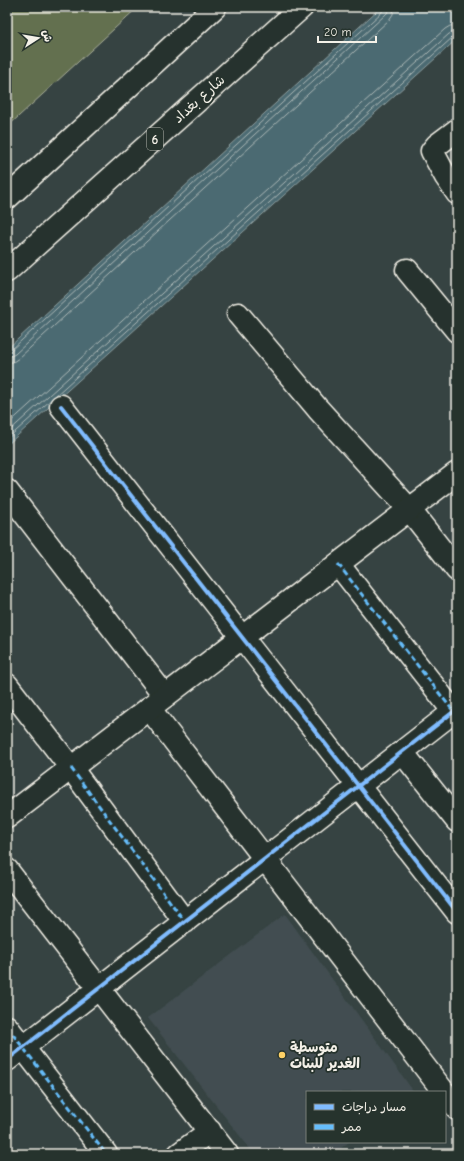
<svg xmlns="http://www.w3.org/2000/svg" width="464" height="1161" viewBox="0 0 464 1161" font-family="'Comic Neue','Playpen Sans Arabic',sans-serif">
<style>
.built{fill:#424e51}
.green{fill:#637050;stroke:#acb09c}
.water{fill:#4b6a72;stroke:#8fa0a1}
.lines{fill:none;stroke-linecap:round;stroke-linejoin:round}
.shore{stroke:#b0bbb9;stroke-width:1}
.street-casing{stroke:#f4f1e8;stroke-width:25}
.secondary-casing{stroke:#f4f1e8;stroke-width:25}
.highway-casing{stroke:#f4f1e8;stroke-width:25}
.street{stroke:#26332d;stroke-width:22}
.secondary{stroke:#26332d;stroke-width:22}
.highway{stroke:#26332d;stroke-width:22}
.quiet{stroke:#66bdfb;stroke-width:3;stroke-dasharray:6 3;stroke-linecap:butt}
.cycleway-casing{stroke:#26332d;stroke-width:6}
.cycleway{stroke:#80bcff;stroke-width:4}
.poi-dot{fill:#ffd166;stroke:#26332d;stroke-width:1.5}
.labels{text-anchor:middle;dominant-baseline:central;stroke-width:3.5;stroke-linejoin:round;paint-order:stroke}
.shield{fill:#26332d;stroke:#b6b8b0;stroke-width:1}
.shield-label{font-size:13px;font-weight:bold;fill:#f4f1e8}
.street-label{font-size:14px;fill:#f4f1e8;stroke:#26332d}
.poi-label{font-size:14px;font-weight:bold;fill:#f4f1e8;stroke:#26332d;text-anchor:start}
</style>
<rect width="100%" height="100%" fill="#364342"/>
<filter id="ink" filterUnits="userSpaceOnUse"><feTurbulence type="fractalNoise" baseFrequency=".025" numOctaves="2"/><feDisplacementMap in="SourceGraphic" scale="8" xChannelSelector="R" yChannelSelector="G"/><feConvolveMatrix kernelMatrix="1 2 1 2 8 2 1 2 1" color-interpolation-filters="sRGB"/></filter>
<g filter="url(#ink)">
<!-- built -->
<path class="built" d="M 285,914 L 414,1092 L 307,1092 L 307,1142 L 349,1142 L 333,1154 L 254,1154 L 148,1018 Z"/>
<!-- green -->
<path class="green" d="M 7,7 L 138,7 L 7,127 Z"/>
<!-- water -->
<path class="water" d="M 381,7 L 457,7 L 457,39 L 7,445 L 7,349 Z"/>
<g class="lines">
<!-- shore -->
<path class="shore" d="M 7,351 L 11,350 L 382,12 L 383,7
M 7,356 L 11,356 L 15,354 L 385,15 L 388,12 L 388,7
M 7,362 L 13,362 L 19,358 L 389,20 L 393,14 L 394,7
M 55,396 L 453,37 L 457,36
M 7,425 L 445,29 L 450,26 L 457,25
M 7,433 L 449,34 L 453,32 L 457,31
M 7,439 L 52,399"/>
<defs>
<path id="street" d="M 457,130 L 437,145 L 432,151 L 446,177 L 457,193
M 407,270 L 457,331
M 238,314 L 318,409 L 409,509 L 457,570
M 61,406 L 457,912
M 7,491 L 165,696
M 338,564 L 454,712
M 7,685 L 71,768 L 185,922
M 149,708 L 444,1092
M 402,752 L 457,821
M 7,870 L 227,1154
M 7,1027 L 106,1154
M 7,1060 L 457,709
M 445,1094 L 457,1109
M 179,1154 L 210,1131"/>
<path id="secondary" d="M 7,817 L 457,473"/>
<path id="highway" d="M 7,198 L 215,7
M 7,271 L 302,7"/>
</defs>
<!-- street casing -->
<use href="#street" class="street-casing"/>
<!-- secondary casing -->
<use href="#secondary" class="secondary-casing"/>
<!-- highway casing -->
<use href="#highway" class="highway-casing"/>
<!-- street -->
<use href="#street" class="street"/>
<!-- secondary -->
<use href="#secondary" class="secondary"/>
<!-- highway -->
<use href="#highway" class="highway"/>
<!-- quiet -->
<path class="quiet" d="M 338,564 L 454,712
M 71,768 L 185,922
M 7,1027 L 106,1154"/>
<defs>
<path id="cycleway" d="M 61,406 L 457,912
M 7,1060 L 457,709"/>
</defs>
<!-- cycleway casing -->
<use href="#cycleway" class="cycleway-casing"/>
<!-- cycleway -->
<use href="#cycleway" class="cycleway"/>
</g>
</g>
<!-- markers -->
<circle class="poi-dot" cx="282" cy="1055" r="4"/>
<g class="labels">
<!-- shield labels -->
<rect class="shield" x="147" y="128" width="16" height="22" rx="3"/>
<g class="shield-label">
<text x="155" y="139">6</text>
</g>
<!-- street labels -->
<g class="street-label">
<text transform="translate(199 99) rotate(-42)">شارع بغداد</text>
</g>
<!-- poi labels -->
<g class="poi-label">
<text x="290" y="1047">متوسطة<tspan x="290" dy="16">الغدير للبنات</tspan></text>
</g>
</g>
<!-- margin -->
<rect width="464" height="1161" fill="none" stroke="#26332d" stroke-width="24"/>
<rect x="12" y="12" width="440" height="1137" fill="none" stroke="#f4f1e8" stroke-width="1.5" filter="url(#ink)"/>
<!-- legend -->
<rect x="306" y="1091" width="140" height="52" fill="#26332d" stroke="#787f78"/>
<rect x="314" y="1104" width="20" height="6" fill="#80bcff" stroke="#787f78"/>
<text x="342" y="1111" font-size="12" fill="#f4f1e8">مسار دراجات</text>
<rect x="314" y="1124" width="20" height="6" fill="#66bdfb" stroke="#787f78"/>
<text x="342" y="1131" font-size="12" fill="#f4f1e8">ممر</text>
<!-- north arrow -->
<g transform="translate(38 38) rotate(78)" stroke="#26332d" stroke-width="3" paint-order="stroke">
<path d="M0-3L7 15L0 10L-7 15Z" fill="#f4f1e8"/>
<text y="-6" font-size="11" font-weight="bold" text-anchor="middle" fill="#f4f1e8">ش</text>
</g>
<!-- scale -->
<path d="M318 36v6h58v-6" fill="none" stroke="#f4f1e8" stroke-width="2"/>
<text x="324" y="36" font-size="12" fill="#f4f1e8" stroke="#26332d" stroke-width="3" paint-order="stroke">20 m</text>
</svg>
